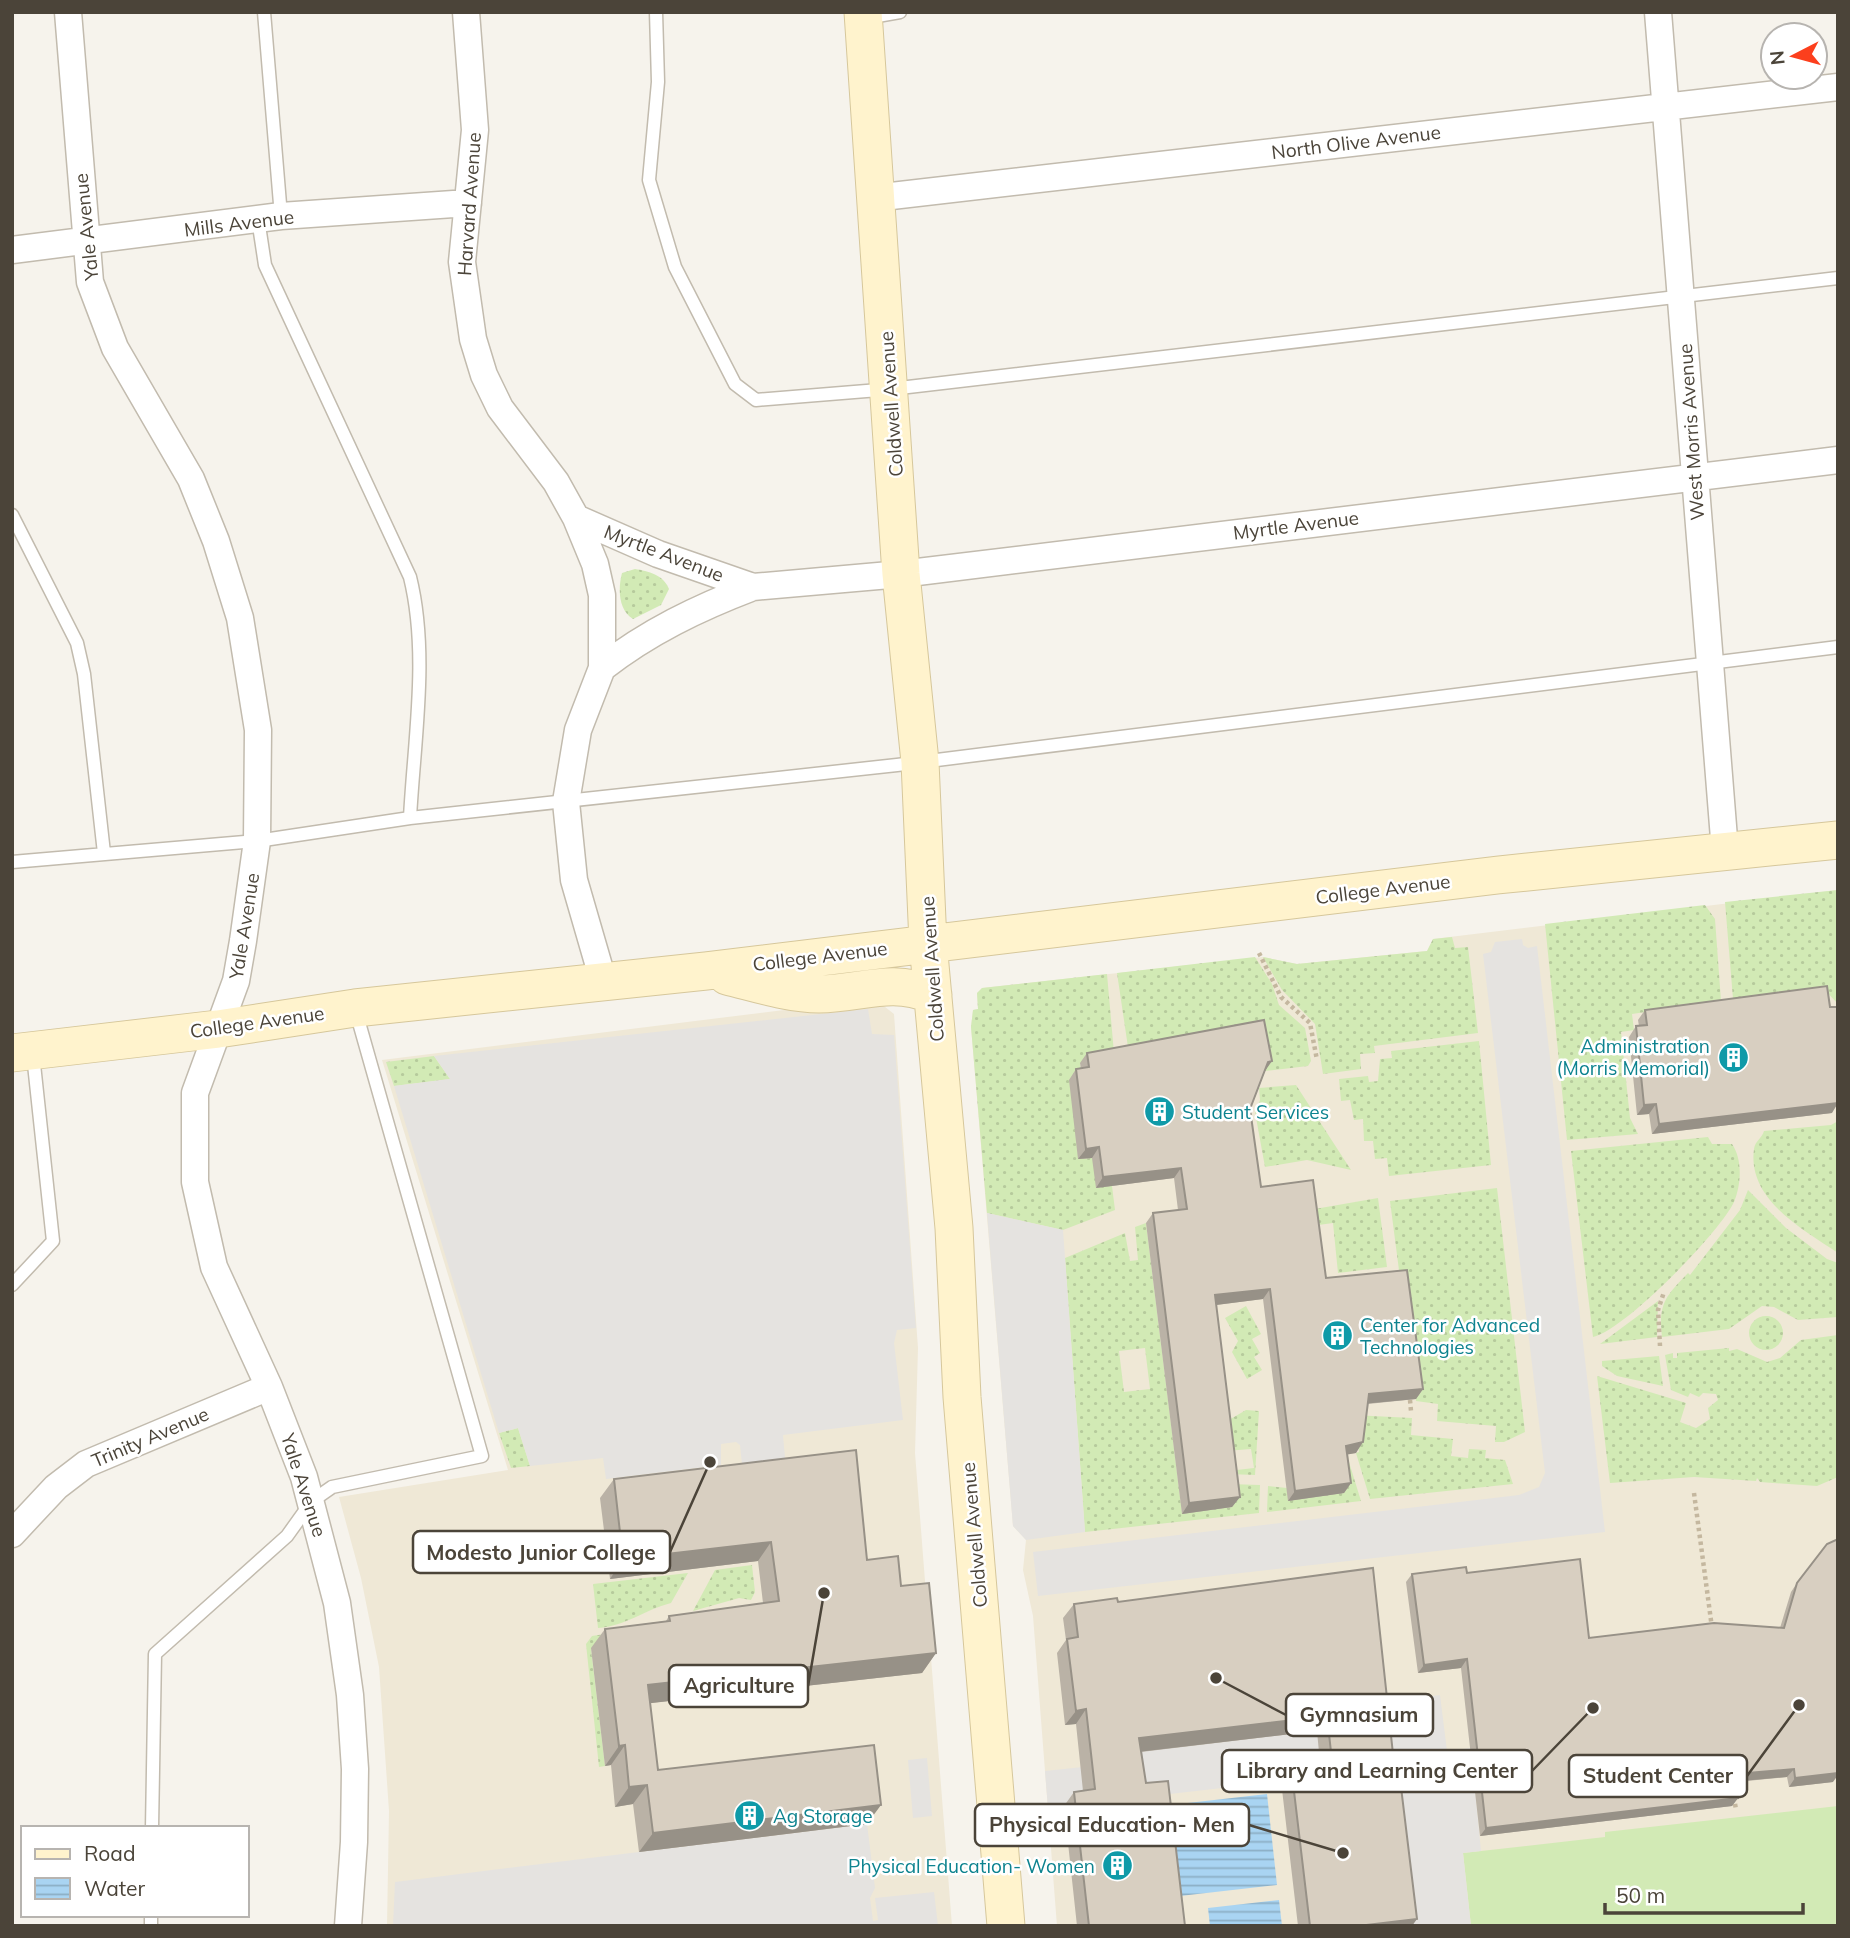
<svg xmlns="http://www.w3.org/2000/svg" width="1850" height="1938" viewBox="0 0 1850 1938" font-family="Mulish,sans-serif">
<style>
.education{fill:#efe8d6}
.grass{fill:url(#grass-dots);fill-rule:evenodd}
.pitch{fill:#d2eab5}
.parking{fill:#e5e3e0}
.water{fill:url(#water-rules)}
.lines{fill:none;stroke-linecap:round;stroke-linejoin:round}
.lane-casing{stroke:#c2bbae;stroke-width:15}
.street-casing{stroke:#c2bbae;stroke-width:29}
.secondary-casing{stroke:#d6c79b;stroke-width:39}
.path{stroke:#c4b79f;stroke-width:4.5;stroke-dasharray:3.5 3.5;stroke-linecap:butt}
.lane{stroke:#fff;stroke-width:12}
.street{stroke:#fff;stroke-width:26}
.secondary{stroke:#fff3cd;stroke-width:37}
.wall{fill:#bab2a6}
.shaded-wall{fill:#979187}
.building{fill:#d8cfc1;stroke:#979187;stroke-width:2}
.labels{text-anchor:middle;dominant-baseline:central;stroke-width:5;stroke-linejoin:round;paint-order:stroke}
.street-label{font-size:19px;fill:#4b4439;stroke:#fff}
.culture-label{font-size:19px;fill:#0d838f;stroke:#fff;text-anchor:start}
.leader{fill:none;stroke:#4b4439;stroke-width:2.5}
.callout-dot{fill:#4b4439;stroke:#fff;stroke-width:2.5}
.callout{fill:#fff;stroke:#4b4439;stroke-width:2.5}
.callout-label{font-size:21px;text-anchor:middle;font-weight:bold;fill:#4b4439}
</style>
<defs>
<pattern id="grass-dots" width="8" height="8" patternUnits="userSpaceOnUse" patternTransform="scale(1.75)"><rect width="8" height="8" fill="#d2eab5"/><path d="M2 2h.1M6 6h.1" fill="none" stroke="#b6ca9c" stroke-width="1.8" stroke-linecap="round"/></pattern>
<pattern id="water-rules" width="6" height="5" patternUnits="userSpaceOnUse" patternTransform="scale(1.75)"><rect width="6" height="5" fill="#a9d4f2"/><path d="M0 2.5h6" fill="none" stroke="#8caec5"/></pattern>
</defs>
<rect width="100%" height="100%" fill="#f6f3ec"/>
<!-- education -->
<path class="education" d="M 1838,890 L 1838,1926 L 1057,1926 L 1033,1616 L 1023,1570 L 1026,1540 L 1013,1526 L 971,1027 L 973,1010 L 978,1009 L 977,993 L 982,988 L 1263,957 L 1297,964 L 1427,951 L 1433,939 Z
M 880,998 L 880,1003 L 894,1014 L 918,1348 L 915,1453 L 952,1926 L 387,1926 L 389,1811 L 379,1667 L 361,1578 L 339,1497 L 508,1470 L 382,1060 Z"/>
<!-- grass -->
<path class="grass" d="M 635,569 C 648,571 664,575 669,589 L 661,605 L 633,619 C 618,610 618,588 622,573 Z
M 1838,890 L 1838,1004 L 1823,988 L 1733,999 L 1725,902 Z
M 1705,905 L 1715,919 L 1721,1001 L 1632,1014 L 1634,1030 L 1621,1032 L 1630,1118 L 1638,1134 L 1567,1140 L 1545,924 Z
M 1452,937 L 1455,948 L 1468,947 L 1478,1033 L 1374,1046 L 1375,1053 L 1360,1054 L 1361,1069 L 1323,1074 L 1315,1024 L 1282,990 L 1263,957 L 1297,964 L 1427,951 L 1433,939 Z
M 1255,957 L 1272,984 L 1279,1005 L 1305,1028 L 1311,1061 L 1308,1066 L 1265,1071 L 1257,1031 L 1129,1054 L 1117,973 Z
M 1107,974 L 1114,1053 L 1080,1064 L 1082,1077 L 1078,1159 L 1092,1158 L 1112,1186 L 1115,1210 L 1063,1230 L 987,1213 L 971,1027 L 973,1010 L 978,1009 L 977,993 L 982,988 Z
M 1479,1041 L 1491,1165 L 1389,1176 L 1387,1158 L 1375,1159 L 1373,1141 L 1364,1141 L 1363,1119 L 1354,1120 L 1350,1100 L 1341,1101 L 1339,1079 L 1368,1076 L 1369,1082 L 1378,1081 L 1380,1059 L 1392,1058 L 1391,1051 Z
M 434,1056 L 450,1079 L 394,1086 L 386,1062 Z
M 1296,1085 L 1351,1170 L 1307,1160 L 1265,1167 L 1255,1112 L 1260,1100 L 1259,1088 Z
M 1838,1121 L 1838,1253 C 1803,1229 1747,1200 1754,1149 C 1755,1141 1762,1138 1764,1131 L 1831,1125 Z
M 1708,1137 L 1712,1144 L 1732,1144 C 1743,1160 1741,1185 1734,1202 C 1720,1232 1625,1330 1593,1337 L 1571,1151 Z
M 1497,1188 L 1525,1432 L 1504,1442 L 1495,1442 L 1496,1426 L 1437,1421 L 1438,1404 L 1416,1401 L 1390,1201 Z
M 1748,1190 L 1786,1228 L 1827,1259 L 1838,1263 L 1838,1317 L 1798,1320 L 1774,1307 L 1762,1306 L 1729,1329 L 1662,1337 C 1658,1303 1666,1296 1688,1273 L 1690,1275 L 1740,1210 Z
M 1378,1198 L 1387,1267 L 1338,1273 L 1333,1223 L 1311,1226 L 1309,1210 Z
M 1146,1223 L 1182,1513 L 1232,1507 L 1229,1484 L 1260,1485 L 1259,1513 L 1085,1532 L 1065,1258 L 1125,1233 L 1130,1261 L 1138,1260 L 1135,1227 ZM 1145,1348 L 1150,1389 L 1124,1392 L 1119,1351 Z
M 1658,1301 L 1657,1337 L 1600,1344 Z
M 1246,1306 L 1261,1334 L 1252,1339 L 1260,1353 L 1254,1357 L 1262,1370 L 1247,1379 L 1232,1352 L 1238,1341 L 1225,1318 Z
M1749 1333a17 17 0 1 1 34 0a17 17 0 1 1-34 0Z
M 1838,1335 L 1838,1477 L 1817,1486 L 1760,1482 L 1757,1478 L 1756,1481 L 1694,1477 L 1610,1483 L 1597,1376 L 1686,1403 L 1680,1422 L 1696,1428 L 1710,1419 L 1708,1408 L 1718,1400 L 1716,1394 L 1703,1393 L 1699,1397 L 1690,1393 L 1688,1397 L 1671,1390 L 1665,1355 L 1673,1353 L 1673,1358 L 1677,1358 L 1677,1353 L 1729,1348 L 1729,1351 L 1737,1349 L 1767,1362 L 1780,1358 L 1801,1340 Z
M 1659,1356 L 1663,1386 L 1617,1376 L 1602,1366 L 1602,1361 Z
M 1246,1410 L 1259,1411 L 1255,1475 L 1228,1474 L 1228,1471 L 1254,1468 L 1251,1449 L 1226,1451 L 1222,1424 Z
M 1353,1415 L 1412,1418 L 1411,1435 L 1453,1439 L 1451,1456 L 1468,1458 L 1469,1449 L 1486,1450 L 1485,1458 L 1505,1460 L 1513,1484 L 1370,1499 L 1356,1453 L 1359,1452 Z
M 518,1428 L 530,1466 L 511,1468 L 499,1433 Z
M 1349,1462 L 1361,1501 L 1267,1512 L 1268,1486 L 1287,1488 Z
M 752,1565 L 755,1592 L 751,1600 L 739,1598 L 693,1611 L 715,1570 Z
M 688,1573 L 671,1603 C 644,1610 626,1626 598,1628 L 593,1584 Z
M 637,1629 L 591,1649 L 605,1766 L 599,1767 L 586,1644 L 592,1636 Z"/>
<!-- pitch -->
<path class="pitch" d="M 1838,1806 L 1838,1926 L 1471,1926 L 1463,1853 L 1605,1837 L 1605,1832 Z"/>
<!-- parking -->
<path class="parking" d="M 1522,939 L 1523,945 L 1528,948 L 1537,946 L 1605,1532 L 1038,1596 L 1033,1552 L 1519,1495 L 1539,1487 L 1545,1473 L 1483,954 L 1491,952 L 1495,942 Z
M 868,1009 L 872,1034 L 894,1035 L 916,1328 L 897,1330 L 894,1343 L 903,1420 L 783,1435 L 785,1458 L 742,1464 L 740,1445 L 736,1442 L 721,1444 L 721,1465 L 606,1479 L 603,1458 L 530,1466 L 518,1428 L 499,1433 L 394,1086 L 450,1079 L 434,1056 Z
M 987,1213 L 1063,1230 L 1085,1532 L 1026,1540 L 1013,1526 Z
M 1440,1695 L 1447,1751 L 1471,1748 L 1481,1851 L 1463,1853 L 1471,1926 L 1406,1926 L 1387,1769 L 1048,1808 L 1045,1771 L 1130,1762 L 1129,1753 L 1317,1731 L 1318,1740 L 1376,1704 Z
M 927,1758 L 932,1816 L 913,1818 L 908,1760 Z
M 867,1824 L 875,1888 L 870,1898 L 873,1921 L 878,1920 L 875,1898 L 934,1892 L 938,1926 L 393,1926 L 395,1882 Z"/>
<!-- water -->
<path class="water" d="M 1267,1794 L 1277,1885 L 1180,1896 L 1170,1805 Z
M 1279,1900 L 1282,1926 L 1210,1926 L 1208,1908 Z"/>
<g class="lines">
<defs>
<path id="lane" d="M 264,12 L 281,216
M 656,12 L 658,82 L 649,180 L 675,267 L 735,384 L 756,400 L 891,389 L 1838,278
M 866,18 L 900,12
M 258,219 L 265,265 L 410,577 C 429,654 414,740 410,818
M 12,515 L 77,643 L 84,674 L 104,853
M 12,862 L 257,841 L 410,818 L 897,765 L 1838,647
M 12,1285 L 53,1241 L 33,1055
M 152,1828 L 155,1654 L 287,1536 L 312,1501 L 332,1487 L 482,1456 L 356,1012
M 151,1926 L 151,1915"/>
<path id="street" d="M 68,12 L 90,282 L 115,348 L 191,479 L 216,541 L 240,618 L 258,730 L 257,841 L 243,941 L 236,981 L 195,1093 L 195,1182 L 214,1267 L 269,1387 L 304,1477 L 337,1603 L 350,1695 L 355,1769 L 354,1842 L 348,1926
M 466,12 L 475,130 L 462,262 L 473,339 L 484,375 L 500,408 L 556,482 L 576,518 L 595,564 L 602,595 L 602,668 L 578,730 L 566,802 L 574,880 L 603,980
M 1658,12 L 1725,851
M 874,198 L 1838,87
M 12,250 L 281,216 L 468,203
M 576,518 L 658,554 L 753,587 L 901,574 L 1838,460
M 602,668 C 648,632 698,608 753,587
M 12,1534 L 56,1487 L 86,1464 L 269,1387"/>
<path id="secondary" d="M 863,12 L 901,574 L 920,762 L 928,943 L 954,1228 L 962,1397 L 1006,1926
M 727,976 C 756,983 789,994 819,994 C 863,994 888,977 933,995
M 12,1053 L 218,1029 L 355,1008 L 706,971 L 1498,875 L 1838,840"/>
</defs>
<!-- lane casing -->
<use href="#lane" class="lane-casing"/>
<!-- street casing -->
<use href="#street" class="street-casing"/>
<!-- secondary casing -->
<use href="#secondary" class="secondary-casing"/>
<!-- path -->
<path class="path" d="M 1259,953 L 1281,997 L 1310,1023 L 1317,1060
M 1660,1346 L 1658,1310 L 1664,1292
M 1410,1400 L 1411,1411
M 1694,1493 L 1712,1628
M 1734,1797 L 1736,1810"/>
<!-- lane -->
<use href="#lane" class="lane"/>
<!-- street -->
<use href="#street" class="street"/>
<!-- secondary -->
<use href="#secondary" class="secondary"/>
</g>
<!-- wall -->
<path class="wall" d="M 1645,1010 L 1832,1113 L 1652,1134 L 1649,1114 L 1637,1115 L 1629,1037 L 1636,1026 L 1639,1026 L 1638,1020 Z
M 1087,1053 L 1265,1071 L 1250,1109 L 1261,1187 L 1326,1278 L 1423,1389 L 1416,1399 L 1368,1404 L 1356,1453 L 1347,1454 L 1351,1483 L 1344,1493 L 1288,1501 L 1263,1299 L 1216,1305 L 1240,1497 L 1232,1507 L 1182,1514 L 1146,1223 L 1153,1213 L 1178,1210 L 1174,1178 L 1096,1188 L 1092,1158 L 1078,1159 L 1069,1080 L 1076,1069 L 1081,1069 L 1080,1063 Z
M 614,1479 L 867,1560 L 901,1586 L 936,1653 L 922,1673 L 650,1703 L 658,1770 L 867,1824 L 639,1852 L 633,1804 L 615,1807 L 611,1765 L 605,1766 L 591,1648 L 605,1629 L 666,1621 L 669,1616 L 763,1603 L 758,1561 L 610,1579 L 600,1498 Z
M 1373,1568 L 1412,1926 L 1298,1926 L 1281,1781 L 1291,1766 L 1320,1763 L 1317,1731 L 1141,1752 L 1146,1783 L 1185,1926 L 1077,1926 L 1064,1806 L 1074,1792 L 1083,1791 L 1076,1724 L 1065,1725 L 1057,1653 L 1066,1640 L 1063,1618 L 1074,1604 L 1118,1602 Z
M 1467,1573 L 1589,1638 L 1780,1628 L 1791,1592 L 1797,1583 L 1833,1782 L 1789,1787 L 1787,1777 L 1737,1782 L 1738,1798 L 1732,1806 L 1480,1836 L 1461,1668 L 1418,1673 L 1406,1582 L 1412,1574 Z"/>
<!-- shaded-wall -->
<path class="shaded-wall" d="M 1272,1061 L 1265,1071 L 1260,1073 L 1268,1062 Z
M 1838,1103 L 1832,1113 L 1652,1134 L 1659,1124 Z
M 1656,1104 L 1649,1114 L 1637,1115 L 1644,1105 Z
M 1099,1147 L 1092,1158 L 1078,1159 L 1086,1149 Z
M 1181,1168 L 1174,1178 L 1096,1188 L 1103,1177 Z
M 1270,1289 L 1263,1299 L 1208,1306 L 1215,1295 Z
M 1423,1389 L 1416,1399 L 1362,1404 L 1369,1394 Z
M 1363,1442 L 1356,1453 L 1339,1456 L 1346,1446 Z
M 1351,1483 L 1344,1493 L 1288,1501 L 1295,1491 Z
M 1240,1497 L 1232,1507 L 1182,1514 L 1189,1503 Z
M 771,1542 L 758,1561 L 610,1579 L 623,1559 Z
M 936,1653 L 922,1673 L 634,1705 L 648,1685 Z
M 1467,1659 L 1461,1668 L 1418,1673 L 1424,1665 Z
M 1086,1709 L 1076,1724 L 1065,1725 L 1076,1711 Z
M 1327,1716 L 1317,1731 L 1129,1753 L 1139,1738 Z
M 625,1745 L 611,1765 L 605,1766 L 619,1746 Z
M 1794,1769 L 1787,1777 L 1730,1782 L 1736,1774 Z
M 1838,1773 L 1838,1775 L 1833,1782 L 1789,1787 L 1795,1778 Z
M 647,1785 L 633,1804 L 615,1807 L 629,1787 Z
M 1738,1798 L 1732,1806 L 1480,1836 L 1486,1828 Z
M 881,1805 L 867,1824 L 639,1852 L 653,1833 Z
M 1417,1919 L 1412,1926 L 1358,1926 Z"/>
<!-- building -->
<path class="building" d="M 1827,986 L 1830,1007 L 1838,1007 L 1838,1103 L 1659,1124 L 1656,1104 L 1644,1105 L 1636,1026 L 1647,1025 L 1645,1010 Z
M 1264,1020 L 1272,1061 L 1268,1062 L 1250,1109 L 1261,1187 L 1313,1180 L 1326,1278 L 1407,1270 L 1423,1389 L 1369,1394 L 1363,1442 L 1346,1446 L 1351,1483 L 1295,1491 L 1270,1289 L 1215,1295 L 1240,1497 L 1189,1503 L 1153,1213 L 1187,1209 L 1181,1168 L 1103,1177 L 1099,1147 L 1086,1149 L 1076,1069 L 1089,1067 L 1087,1053 Z
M 856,1450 L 867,1560 L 898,1556 L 901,1586 L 929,1583 L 936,1653 L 648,1685 L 658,1770 L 874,1745 L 881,1805 L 653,1833 L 647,1785 L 629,1787 L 625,1745 L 619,1746 L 605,1629 L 670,1621 L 669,1616 L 779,1601 L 771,1542 L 623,1559 L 614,1479 Z
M 1838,1539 L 1838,1773 L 1795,1778 L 1794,1769 L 1736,1774 L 1738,1798 L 1486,1828 L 1467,1659 L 1424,1665 L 1412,1574 L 1466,1567 L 1467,1573 L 1580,1559 L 1589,1638 L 1714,1623 L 1784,1628 L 1797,1583 L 1827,1544 Z
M 1373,1568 L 1393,1754 L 1397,1754 L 1417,1919 L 1358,1926 L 1310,1926 L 1291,1766 L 1332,1761 L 1327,1716 L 1139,1738 L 1146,1783 L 1168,1781 L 1185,1926 L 1089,1926 L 1074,1792 L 1095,1789 L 1086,1709 L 1076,1711 L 1067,1639 L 1078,1637 L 1074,1604 L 1117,1598 L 1118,1602 Z"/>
<!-- icons -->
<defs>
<symbol id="building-disc" viewBox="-11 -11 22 22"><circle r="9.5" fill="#0f9aa8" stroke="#fff"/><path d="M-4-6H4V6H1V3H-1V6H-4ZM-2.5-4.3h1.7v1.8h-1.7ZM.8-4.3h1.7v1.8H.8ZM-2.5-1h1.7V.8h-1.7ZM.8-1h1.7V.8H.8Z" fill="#fff"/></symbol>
</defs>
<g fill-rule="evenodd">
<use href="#building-disc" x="1716" y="1040" width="35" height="35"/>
<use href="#building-disc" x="1142" y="1094" width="35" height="35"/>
<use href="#building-disc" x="1320" y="1318" width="35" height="35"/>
<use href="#building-disc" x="732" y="1798" width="35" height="35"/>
<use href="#building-disc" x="1100" y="1848" width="35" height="35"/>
</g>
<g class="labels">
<!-- street labels -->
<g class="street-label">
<text transform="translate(1356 142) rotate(-7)">North Olive Avenue</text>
<text transform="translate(469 204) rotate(-86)">Harvard Avenue</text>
<text transform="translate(239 223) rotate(-7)">Mills Avenue</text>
<text transform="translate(86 227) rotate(-96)">Yale Avenue</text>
<text transform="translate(891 404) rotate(-94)">Coldwell Avenue</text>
<text transform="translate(1691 432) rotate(-94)">West Morris Avenue</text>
<text transform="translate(1296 525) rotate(-7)">Myrtle Avenue</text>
<text transform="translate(664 553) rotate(21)">Myrtle Avenue</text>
<text transform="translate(1383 889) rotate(-7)">College Avenue</text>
<text transform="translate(244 926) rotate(-81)">Yale Avenue</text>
<text transform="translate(820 956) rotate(-7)">College Avenue</text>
<text transform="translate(932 969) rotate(-94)">Coldwell Avenue</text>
<text transform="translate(257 1022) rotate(-8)">College Avenue</text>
<text transform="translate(150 1437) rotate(-23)">Trinity Avenue</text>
<text transform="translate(304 1485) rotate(72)">Yale Avenue</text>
<text transform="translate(974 1535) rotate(-95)">Coldwell Avenue</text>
</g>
<!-- culture labels -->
<g class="culture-label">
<text x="1710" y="1046" text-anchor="end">Administration<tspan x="1710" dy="22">(Morris Memorial)</tspan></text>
<text x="1182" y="1112">Student Services</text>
<text x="1360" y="1325">Center for Advanced<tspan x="1360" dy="22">Technologies</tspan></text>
<text x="773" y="1816">Ag Storage</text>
<text x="1095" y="1866" text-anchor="end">Physical Education- Women</text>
</g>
</g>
<!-- callouts -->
<path class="leader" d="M710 1462L670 1552M824 1593L808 1686M1216 1678L1286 1715M1593 1708L1532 1771M1799 1705L1747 1776M1343 1853L1249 1825"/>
<g class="callout-dot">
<circle cx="710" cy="1462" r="7"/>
<circle cx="824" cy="1593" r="7"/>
<circle cx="1216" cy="1678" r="7"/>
<circle cx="1593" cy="1708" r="7"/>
<circle cx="1799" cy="1705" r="7"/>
<circle cx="1343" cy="1853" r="7"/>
</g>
<g class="callout">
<rect x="413" y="1531" width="257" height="42" rx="7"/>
<rect x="669" y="1665" width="139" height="42" rx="7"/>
<rect x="1286" y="1694" width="147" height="42" rx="7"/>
<rect x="1222" y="1750" width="310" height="42" rx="7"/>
<rect x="1569" y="1755" width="178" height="42" rx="7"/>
<rect x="975" y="1804" width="274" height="42" rx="7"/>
</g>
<g class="callout-label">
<text x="541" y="1560">Modesto Junior College</text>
<text x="739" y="1693">Agriculture</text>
<text x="1359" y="1722">Gymnasium</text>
<text x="1377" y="1778">Library and Learning Center</text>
<text x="1658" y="1783">Student Center</text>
<text x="1112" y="1832">Physical Education- Men</text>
</g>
<!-- border -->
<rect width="1850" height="1938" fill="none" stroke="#4b4439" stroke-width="28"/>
<!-- legend -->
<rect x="21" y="1826" width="228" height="91" fill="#ffffff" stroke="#b7b4b0" stroke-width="2"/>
<rect x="35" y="1849" width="35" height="10" fill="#fff3cd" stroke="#b7b4b0" stroke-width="2"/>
<text x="84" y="1861" font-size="21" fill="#4b4439">Road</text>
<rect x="35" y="1878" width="35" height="21" fill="url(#water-rules)" stroke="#b7b4b0" stroke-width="2"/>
<text x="84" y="1896" font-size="21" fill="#4b4439">Water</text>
<!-- north arrow -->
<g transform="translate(1794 56) rotate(264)"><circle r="33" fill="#ffffff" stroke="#b7b4b0" stroke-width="2"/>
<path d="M0-5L12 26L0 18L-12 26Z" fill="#fc3f1d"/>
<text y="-10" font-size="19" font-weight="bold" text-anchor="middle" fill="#4b4439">N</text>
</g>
<!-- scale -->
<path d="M1605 1903v10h198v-10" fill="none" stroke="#4b4439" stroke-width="3.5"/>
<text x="1616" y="1903" font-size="21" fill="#4b4439" stroke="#ffffff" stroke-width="5" paint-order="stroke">50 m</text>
</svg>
